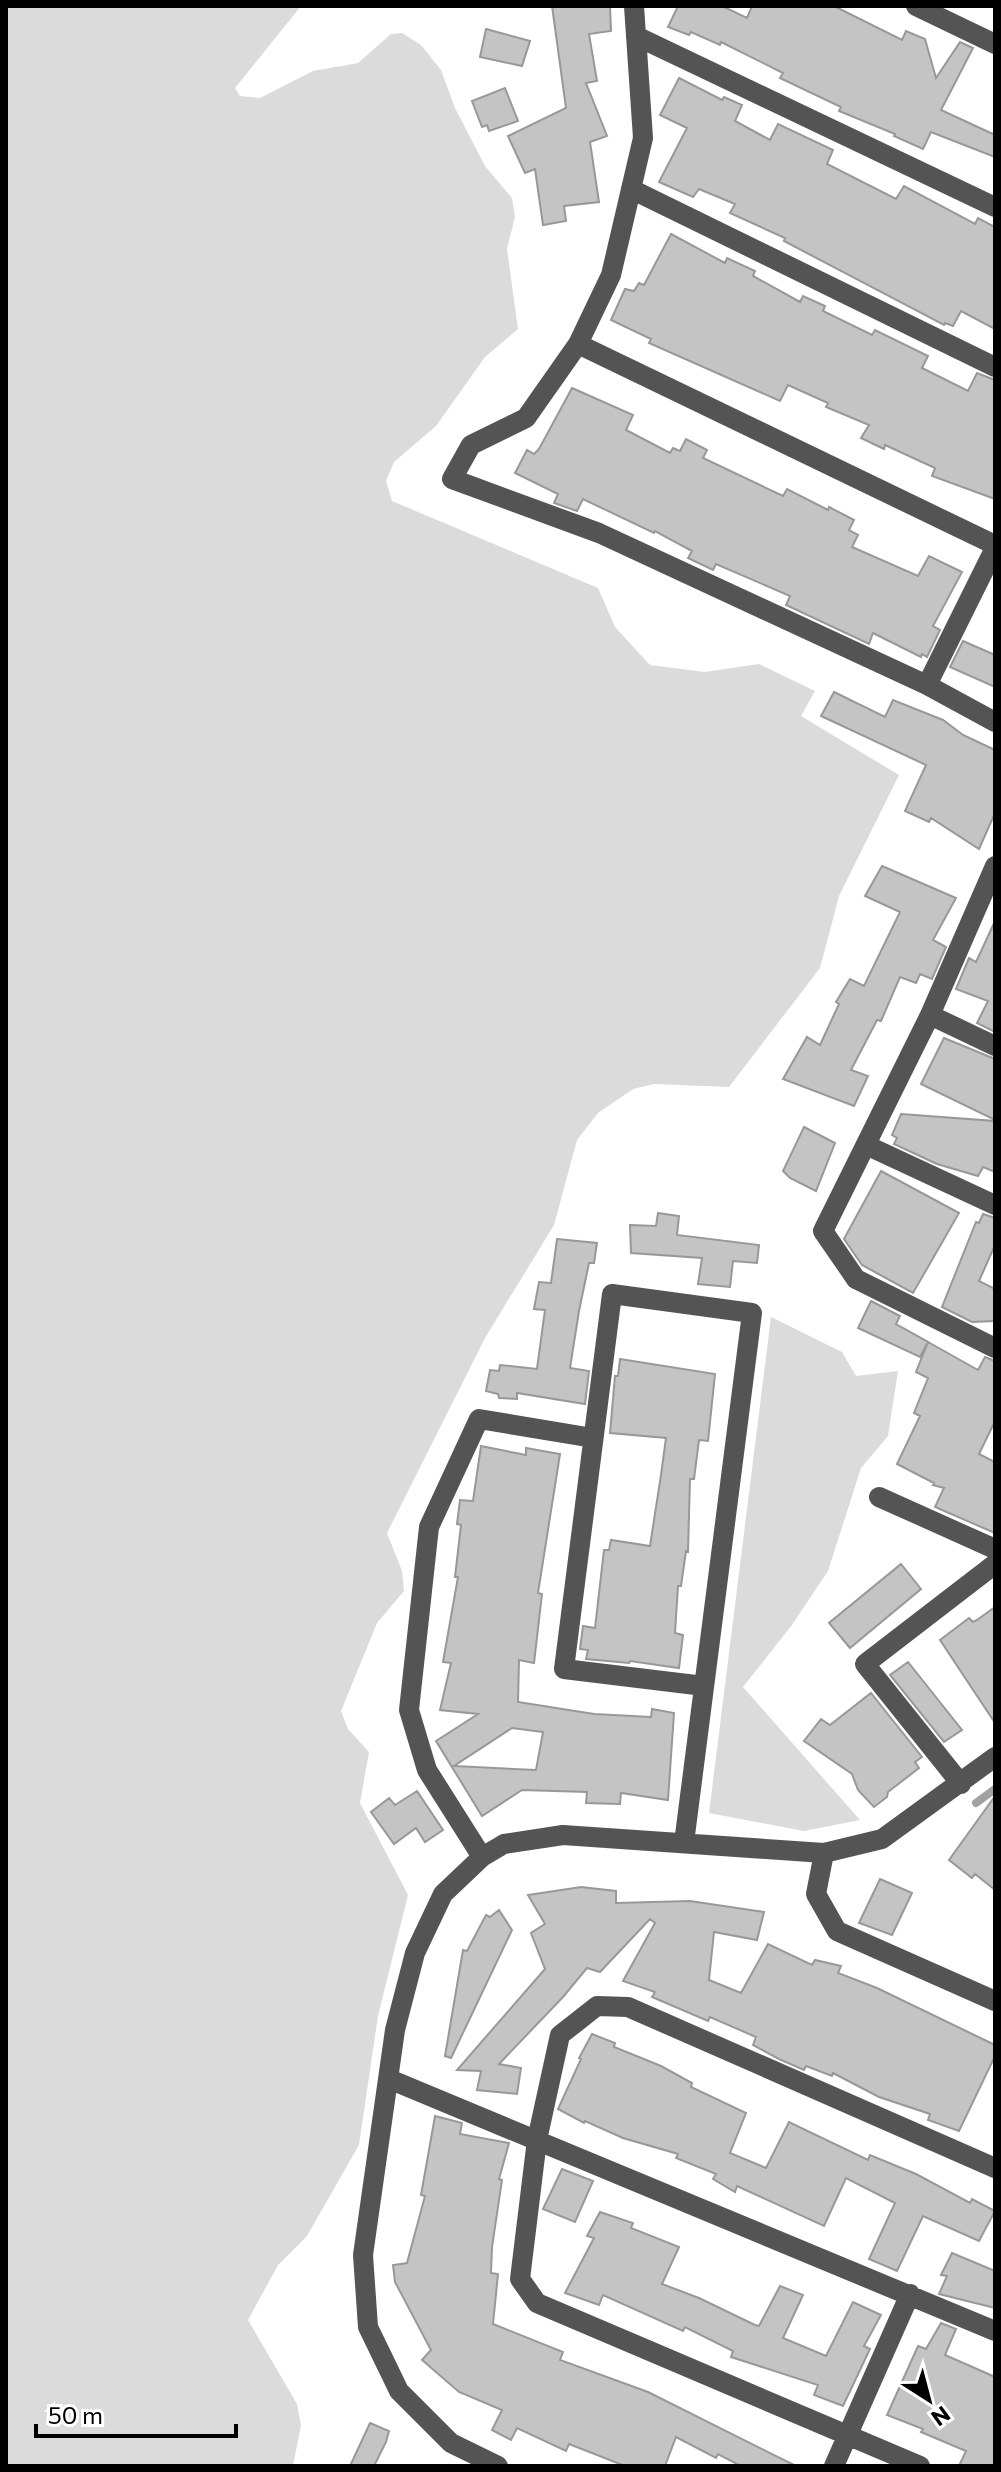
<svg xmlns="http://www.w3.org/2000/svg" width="1001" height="2472" viewBox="0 0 1001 2472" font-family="Commissioner,sans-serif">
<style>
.green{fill:#dbdbdb}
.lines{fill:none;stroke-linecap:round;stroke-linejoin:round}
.stream{stroke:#a2a2a2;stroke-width:8}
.building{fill:#c4c4c4;stroke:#989898;stroke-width:2;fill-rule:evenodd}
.minor{stroke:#545454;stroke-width:20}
</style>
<rect width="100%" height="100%" fill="#fff"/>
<!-- green -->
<path class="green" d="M 6,6 L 301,6 L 235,88 L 240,96 L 260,98 L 313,71 L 358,63 L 391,34 L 402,33 L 421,45 L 441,70 L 455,108 L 485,166 L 512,198 L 515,217 L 507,249 L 518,329 L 485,357 L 436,426 L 394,462 L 386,481 L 392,501 L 598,588 L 615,627 L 650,665 L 705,672 L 759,664 L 815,691 L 801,716 L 899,775 L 839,896 L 820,968 L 729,1087 L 654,1084 L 633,1089 L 598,1113 L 577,1140 L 554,1225 L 485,1338 L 387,1533 L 402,1571 L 404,1591 L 377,1623 L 341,1711 L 348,1729 L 369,1752 L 360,1803 L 408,1895 L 378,2016 L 359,2145 L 307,2236 L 278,2265 L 248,2320 L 297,2404 L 301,2425 L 293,2466 L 6,2466 Z
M 771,1317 L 842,1352 L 856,1376 L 898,1371 L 888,1436 L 861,1468 L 828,1571 L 792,1625 L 743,1687 L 860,1820 L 804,1831 L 709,1813 Z"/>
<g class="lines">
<!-- stream -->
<path class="stream" d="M 976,1803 L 995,1789"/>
</g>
<!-- building -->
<path class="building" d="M 552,6 L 610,6 L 611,31 L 589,34 L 597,81 L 586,83 L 607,136 L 590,142 L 599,202 L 564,206 L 566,221 L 543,225 L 535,169 L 525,173 L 508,136 L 566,108 Z
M 678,6 L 722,6 L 747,18 L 752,6 L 834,6 L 902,40 L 906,31 L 925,39 L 936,78 L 960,42 L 973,48 L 941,110 L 995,135 L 995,157 L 931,132 L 923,149 L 894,136 L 895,134 L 839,111 L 841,107 L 780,78 L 783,73 L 721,42 L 720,45 L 691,32 L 689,35 L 668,27 Z
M 486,29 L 530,41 L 522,66 L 480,57 Z
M 679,78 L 722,100 L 724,97 L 742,105 L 735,121 L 770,140 L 778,124 L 833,150 L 827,164 L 896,199 L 904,186 L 975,224 L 978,218 L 995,227 L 995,329 L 961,311 L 953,326 L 945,323 L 944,325 L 784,241 L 785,238 L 730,213 L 735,204 L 699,189 L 693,197 L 659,182 L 687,128 L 660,115 Z
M 505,88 L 518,121 L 489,131 L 487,125 L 482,127 L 472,101 Z
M 671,234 L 725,263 L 727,258 L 755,271 L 753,276 L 800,302 L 803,296 L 825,306 L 823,311 L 872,335 L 875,330 L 928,356 L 922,368 L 968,391 L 977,373 L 995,380 L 995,499 L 932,476 L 935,468 L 885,445 L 884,449 L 861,438 L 869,425 L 826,407 L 828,403 L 788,385 L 780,401 L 649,343 L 651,339 L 611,320 L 625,289 L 634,291 L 639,283 L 644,285 Z
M 572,388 L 633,415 L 626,430 L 670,453 L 673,448 L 680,451 L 686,439 L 707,450 L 703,458 L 783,496 L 787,489 L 828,510 L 829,507 L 854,520 L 849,530 L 858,535 L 852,547 L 918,576 L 929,556 L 962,572 L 933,626 L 940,630 L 927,657 L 922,654 L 921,657 L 873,633 L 869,644 L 786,605 L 790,596 L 716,564 L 713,570 L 688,558 L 692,551 L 655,531 L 654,533 L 583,499 L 577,511 L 554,503 L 558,494 L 515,473 L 527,450 L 534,454 L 539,449 Z
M 963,641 L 995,655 L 995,687 L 950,667 Z
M 834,692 L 885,717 L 893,700 L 943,720 L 963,735 L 995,750 L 995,813 L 979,849 L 931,818 L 929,822 L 905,811 L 926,765 L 821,716 Z
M 882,866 L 956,898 L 933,940 L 946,947 L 932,979 L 920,974 L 916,983 L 900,977 L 881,1021 L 877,1020 L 851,1070 L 868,1076 L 854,1106 L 783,1079 L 807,1037 L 820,1045 L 839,1004 L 836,1002 L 850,979 L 864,986 L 900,912 L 865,896 Z
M 995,921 L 995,1032 L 977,1023 L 988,1001 L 956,989 L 969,958 L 976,962 Z
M 944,1038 L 995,1059 L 995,1120 L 921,1084 Z
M 901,1114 L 995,1121 L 995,1172 L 983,1167 L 978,1176 L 937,1164 L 894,1144 L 897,1138 L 892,1135 Z
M 804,1127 L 835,1143 L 816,1191 L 790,1178 L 783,1171 Z
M 881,1171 L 959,1213 L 913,1293 L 862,1265 L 844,1239 Z
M 658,1213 L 679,1216 L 677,1235 L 759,1245 L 757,1263 L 733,1261 L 730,1287 L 698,1284 L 702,1258 L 631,1253 L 630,1225 L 656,1226 Z
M 983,1214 L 995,1218 L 995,1245 L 979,1281 L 995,1289 L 995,1321 L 972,1322 L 942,1307 L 976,1222 L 979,1223 Z
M 557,1239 L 597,1243 L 594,1263 L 589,1263 L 579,1311 L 570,1368 L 589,1371 L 585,1404 L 517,1393 L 517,1399 L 499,1398 L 498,1394 L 486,1391 L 490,1370 L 499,1371 L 500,1365 L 537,1369 L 545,1310 L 534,1309 L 539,1282 L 551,1283 Z
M 871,1301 L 900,1316 L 896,1324 L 928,1342 L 920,1357 L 858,1328 Z
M 928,1342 L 978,1370 L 985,1357 L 995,1361 L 995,1421 L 979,1454 L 995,1462 L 995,1533 L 935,1507 L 944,1488 L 933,1485 L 934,1483 L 897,1464 L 920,1416 L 914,1413 L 928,1378 L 916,1372 Z
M 620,1359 L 715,1374 L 708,1441 L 699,1440 L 694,1479 L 690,1479 L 688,1552 L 686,1551 L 681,1586 L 678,1586 L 675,1633 L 683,1635 L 679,1668 L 630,1661 L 629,1663 L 586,1659 L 588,1650 L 580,1649 L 583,1626 L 595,1628 L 604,1550 L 609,1550 L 611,1540 L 650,1546 L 661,1475 L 666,1438 L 610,1433 L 615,1376 L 618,1376 Z
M 481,1446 L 526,1455 L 526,1448 L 560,1454 L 538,1593 L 542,1594 L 534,1663 L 519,1660 L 518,1702 L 594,1714 L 651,1717 L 652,1709 L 674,1713 L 668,1800 L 621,1793 L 620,1804 L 586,1803 L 587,1792 L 522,1790 L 482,1816 L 436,1741 L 478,1714 L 440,1710 L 451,1663 L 443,1662 L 458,1577 L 455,1577 L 461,1525 L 457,1524 L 460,1500 L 473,1501 ZM 512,1728 L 543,1732 L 536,1770 L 454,1766 Z
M 901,1564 L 921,1589 L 850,1648 L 829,1623 Z
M 995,1607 L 995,1723 L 940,1640 L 969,1618 L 973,1622 L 977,1620 Z
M 908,1662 L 962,1730 L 944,1742 L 890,1675 Z
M 871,1693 L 922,1757 L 915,1762 L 919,1768 L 888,1792 L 887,1797 L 874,1807 L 858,1790 L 852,1774 L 804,1741 L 821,1719 L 830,1725 Z
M 417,1791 L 443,1830 L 425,1842 L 416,1828 L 394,1844 L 371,1812 L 389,1798 L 395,1805 Z
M 995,1796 L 995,1890 L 975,1874 L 972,1878 L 949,1860 Z
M 880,1879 L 912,1893 L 892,1935 L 859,1923 Z
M 581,1887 L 616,1891 L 616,1903 L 690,1901 L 764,1912 L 757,1940 L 714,1932 L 709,1980 L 741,1993 L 768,1944 L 812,1965 L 815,1960 L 841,1966 L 838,1973 L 877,1988 L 995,2045 L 995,2056 L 959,2131 L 928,2120 L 930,2114 L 879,2097 L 833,2073 L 832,2076 L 806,2066 L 804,2070 L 779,2059 L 753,2045 L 756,2037 L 710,2017 L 708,2021 L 652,1997 L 655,1992 L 623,1981 L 655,1923 L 650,1919 L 600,1972 L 587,1968 L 563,1997 L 499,2064 L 521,2068 L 517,2094 L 477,2090 L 481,2071 L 457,2070 L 545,1969 L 531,1933 L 545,1924 L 528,1895 Z
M 499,1910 L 512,1930 L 451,2058 L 445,2056 L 463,1950 L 467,1951 L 486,1915 L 490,1917 Z
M 592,2034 L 615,2043 L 614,2047 L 661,2066 L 692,2083 L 691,2087 L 746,2113 L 730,2153 L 766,2168 L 789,2122 L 868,2160 L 870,2155 L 916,2174 L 970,2203 L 972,2199 L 995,2211 L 979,2241 L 923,2216 L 897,2271 L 869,2259 L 895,2203 L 846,2178 L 824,2226 L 737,2186 L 735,2192 L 713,2179 L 716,2174 L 676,2158 L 678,2154 L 623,2138 L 585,2121 L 584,2123 L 558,2109 L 581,2059 L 579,2058 Z
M 435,2116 L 462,2123 L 460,2134 L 509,2143 L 499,2179 L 502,2180 L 492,2247 L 491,2273 L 498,2274 L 493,2324 L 563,2352 L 560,2360 L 648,2392 L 796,2466 L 741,2466 L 718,2454 L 716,2458 L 676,2437 L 665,2466 L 625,2466 L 569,2444 L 566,2451 L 517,2428 L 511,2440 L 492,2430 L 502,2410 L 459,2392 L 422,2360 L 431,2350 L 395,2282 L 393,2265 L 407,2263 L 425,2196 L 421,2195 Z
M 562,2169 L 593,2181 L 575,2222 L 543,2209 Z
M 600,2212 L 633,2223 L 631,2228 L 679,2247 L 662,2284 L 699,2298 L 755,2325 L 759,2326 L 780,2286 L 803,2295 L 783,2338 L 826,2356 L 853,2302 L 881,2315 L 864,2346 L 870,2349 L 843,2406 L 814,2395 L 818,2385 L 731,2357 L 733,2351 L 685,2327 L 683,2331 L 603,2295 L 599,2305 L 565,2293 L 594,2238 L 587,2236 Z
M 952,2253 L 995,2271 L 995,2308 L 939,2294 L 947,2276 L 941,2275 Z
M 941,2323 L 956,2329 L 945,2355 L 995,2377 L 995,2466 L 959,2466 L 966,2451 L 921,2432 L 923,2429 L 887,2415 L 918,2346 L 926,2349 Z
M 370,2423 L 389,2431 L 386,2442 L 374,2466 L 350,2466 Z"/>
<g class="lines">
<!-- minor -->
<path class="minor" d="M 634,6 L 643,138 L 611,275 L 578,344 L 526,418 L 471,445 L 452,479 L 599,533 L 927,685 L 995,722
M 916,6 L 995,44
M 636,36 L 995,207
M 631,189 L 995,367
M 578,344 L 995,545
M 927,685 L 995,548
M 995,866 L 930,1015 L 823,1231 L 856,1279 L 995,1348
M 930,1015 L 995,1046
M 866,1145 L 995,1205
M 879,1497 L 995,1549
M 961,1784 L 865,1664 L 995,1564
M 684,1843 L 752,1313 L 612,1294 L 564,1669 L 704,1686
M 824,1853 L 816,1894 L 837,1931 L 995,2001
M 482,1857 L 427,1770 L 409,1710 L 429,1527 L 479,1419 L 593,1438
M 389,2079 L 995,2331
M 498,2466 L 451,2443 L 399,2391 L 368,2327 L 363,2255 L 395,2030 L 415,1953 L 443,1894 L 482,1857 L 504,1844 L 563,1835 L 824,1853 L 882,1839 L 995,1757
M 834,2466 L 910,2294
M 920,2466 L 537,2303 L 520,2279 L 537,2140 L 560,2035 L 597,2006 L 628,2007 L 995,2168"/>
</g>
<!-- border -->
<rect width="1001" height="2472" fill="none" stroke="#000000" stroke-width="16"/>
<!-- north arrow -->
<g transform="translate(929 2400) rotate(144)" stroke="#ffffff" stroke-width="6" paint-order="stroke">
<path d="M0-6L14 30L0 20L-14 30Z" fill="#000000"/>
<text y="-12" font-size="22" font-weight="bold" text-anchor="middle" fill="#000000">N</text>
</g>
<!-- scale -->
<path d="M36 2424v12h200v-12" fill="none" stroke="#000000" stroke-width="4"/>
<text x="48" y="2424" font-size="24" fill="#000000" stroke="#ffffff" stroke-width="6" paint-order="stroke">50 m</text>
</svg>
